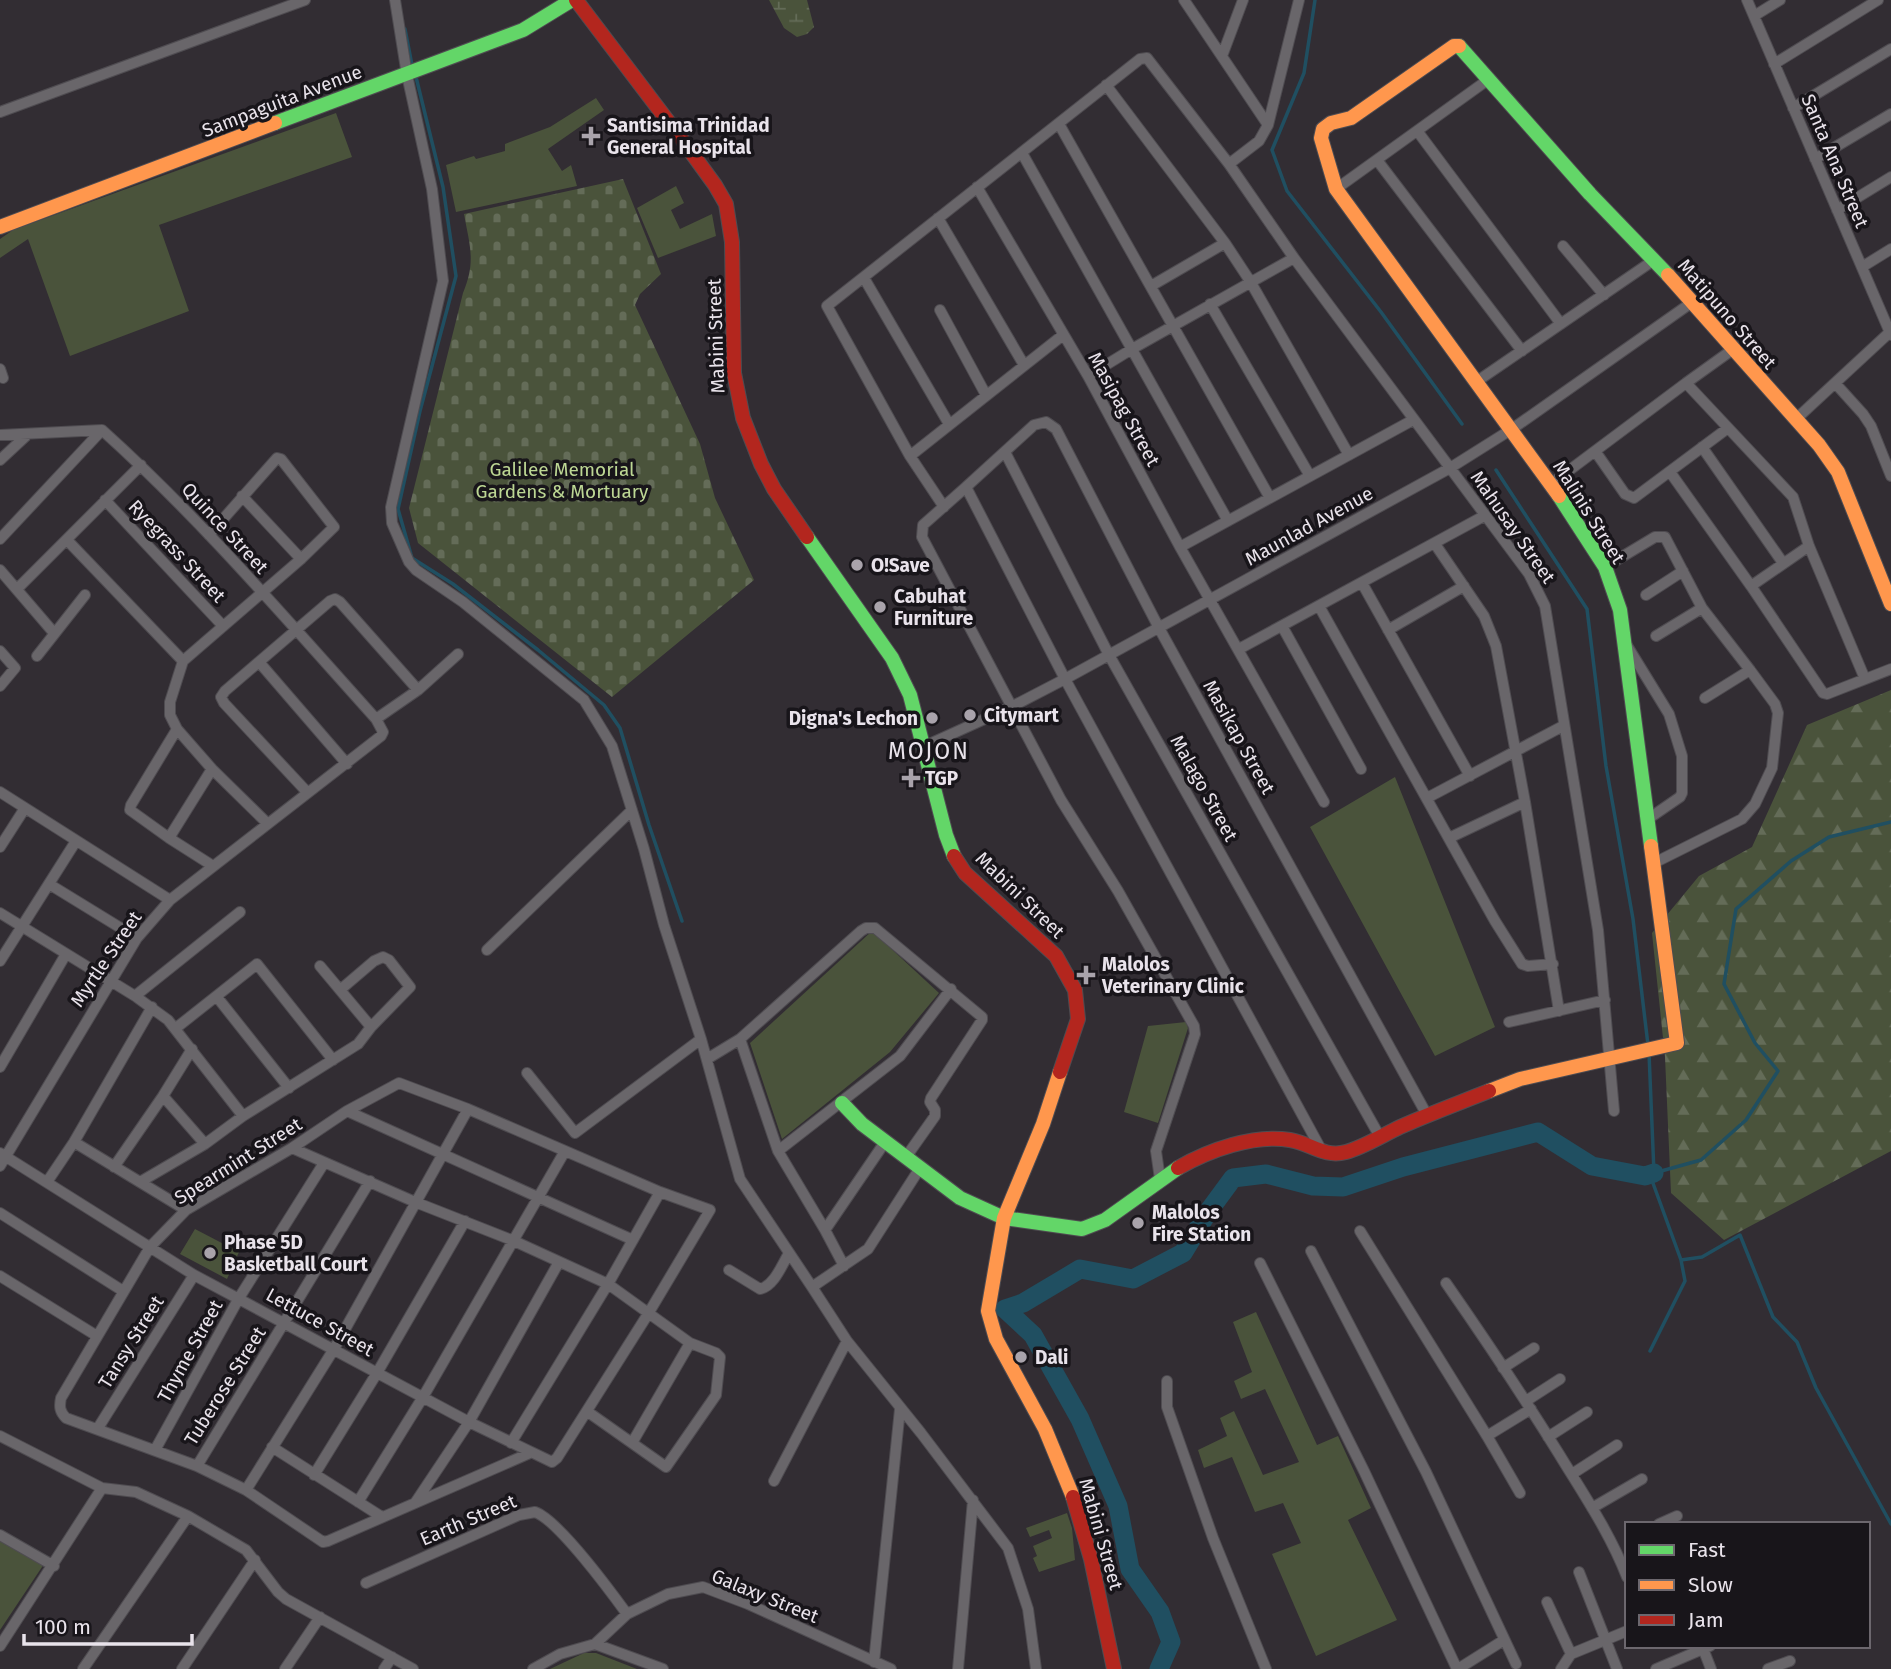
<svg xmlns="http://www.w3.org/2000/svg" width="1891" height="1669" viewBox="0 0 1891 1669" font-family="'Fira Sans',sans-serif">
<style>
.green{fill:#4a533b}
.forest{fill:url(#forest-firs)}
.wetland{fill:url(#wetland-marsh)}
.cemetery{fill:url(#cemetery-stones)}
.lines{fill:none;stroke-linecap:round;stroke-linejoin:round}
.stream{stroke:#204f61;stroke-width:3.5}
.river{stroke:#204f61;stroke-width:19}
.street-casing{stroke:#4f4c51;stroke-width:12}
.fast-casing{stroke:#4f4c51;stroke-width:16}
.slow-casing{stroke:#4f4c51;stroke-width:16}
.jam-casing{stroke:#4f4c51;stroke-width:16}
.street{stroke:#69666a;stroke-width:10}
.fast{stroke:#63d668;stroke-width:14}
.slow{stroke:#ff974d;stroke-width:14}
.jam{stroke:#b3261e;stroke-width:14}
.poi-dot{fill:#a9a3ab;stroke:#18151a;stroke-width:2.5}
.labels{text-anchor:middle;dominant-baseline:central;stroke-width:7;stroke-linejoin:round;paint-order:stroke}
.street-label{font-size:19px;fill:#e9e3eb;stroke:#18151a}
.poi-label{font-size:19px;font-weight:bold;fill:#e9e3eb;stroke:#18151a;text-anchor:start}
.park-label{font-size:19px;fill:#bdd794;stroke:#18151a}
.quarter-label{font-size:23px;letter-spacing:2px;fill:#e9e3eb;stroke:#18151a}
</style>
<defs>
<pattern id="forest-firs" width="22" height="20" patternUnits="userSpaceOnUse" patternTransform="scale(1.75)"><rect width="22" height="20" fill="#4a533b"/><path d="M5 1l3.5 6h-7zM16 11l3.5 6h-7z" fill="#646c58"/></pattern>
<pattern id="wetland-marsh" width="20" height="14" patternUnits="userSpaceOnUse" patternTransform="scale(1.75)"><rect width="20" height="14" fill="#4a533b"/><path d="M1 5h8M5 5V1M11 12h8M15 12V8" fill="none" stroke="#646c58"/></pattern>
<pattern id="cemetery-stones" width="16" height="16" patternUnits="userSpaceOnUse" patternTransform="scale(1.75)"><rect width="16" height="16" fill="#4a533b"/><path d="M2 7V4a2 2 0 0 1 4 0v3zM10 15v-3a2 2 0 0 1 4 0v3z" fill="#646c58"/></pattern>
</defs>
<rect width="100%" height="100%" fill="#322d33"/>
<!-- green -->
<path class="green" d="M 596,98 L 604,110 L 548,149 L 562,171 L 571,165 L 577,186 L 456,212 L 446,165 L 474,156 L 476,159 L 505,151 L 505,144 L 550,127 Z
M 336,113 L 352,157 L 159,225 L 189,311 L 70,356 L 28,239 L 0,258 L 0,239 L 13,230 Z
M 676,186 L 684,203 L 671,210 L 680,229 L 712,214 L 716,236 L 658,258 L 637,208 Z
M 1395,777 L 1495,1027 L 1435,1056 L 1310,827 Z
M 872,931 L 939,993 L 890,1052 L 782,1139 L 750,1043 Z
M 1186,1022 L 1188,1028 L 1158,1123 L 1124,1112 L 1148,1026 Z
M 195,1229 L 239,1252 L 227,1279 L 180,1254 Z
M 1256,1312 L 1317,1445 L 1338,1436 L 1371,1508 L 1348,1520 L 1397,1620 L 1316,1656 L 1272,1554 L 1301,1543 L 1283,1503 L 1255,1512 L 1232,1457 L 1204,1468 L 1198,1450 L 1227,1436 L 1220,1418 L 1234,1411 L 1263,1475 L 1299,1462 L 1265,1389 L 1241,1399 L 1234,1381 L 1252,1372 L 1233,1322 Z
M 1067,1513 L 1072,1528 L 1075,1560 L 1039,1572 L 1033,1558 L 1037,1556 L 1033,1546 L 1052,1538 L 1049,1530 L 1030,1537 L 1026,1528 Z
M 0,1541 L 44,1564 L 0,1630 Z
M 584,1653 L 596,1653 L 637,1669 L 550,1669 Z"/>
<!-- forest -->
<path class="forest" d="M 1891,690 L 1891,1151 L 1724,1240 L 1671,1193 L 1665,1057 L 1652,933 L 1699,876 L 1752,847 L 1807,725 Z"/>
<!-- wetland -->
<path class="wetland" d="M 769,0 L 807,0 L 814,27 L 807,34 L 797,37 L 784,28 Z"/>
<!-- cemetery -->
<path class="cemetery" d="M 623,179 L 661,274 L 640,294 L 635,305 L 700,444 L 715,498 L 754,580 L 612,697 L 418,543 L 409,508 L 463,293 C 476,262 470,247 464,214 Z"/>
<g class="lines">
<!-- stream -->
<path class="stream" d="M 1315,0 L 1304,73 L 1272,150 L 1287,191 L 1381,312 L 1462,424
M 405,29 L 412,65
M 416,77 L 443,187 L 456,276 L 420,411 L 398,509 L 412,558 L 453,584 L 538,650 L 604,705 L 620,728 L 649,825 L 682,921
M 1496,470 L 1587,609 L 1606,766 L 1633,919 L 1648,1045
M 1649,1053 L 1654,1173 L 1701,1160 L 1746,1120 L 1778,1071 L 1755,1043 L 1724,984 L 1736,909 L 1791,861 L 1829,837 L 1891,822
M 1650,1175 L 1681,1260 L 1702,1257 L 1740,1235 L 1773,1317 L 1797,1342 L 1816,1388 L 1891,1524
M 1650,1351 L 1685,1281 L 1681,1260"/>
<!-- river -->
<path class="river" d="M 1159,1669 L 1171,1642 L 1160,1612 L 1130,1569 L 1118,1506 L 1080,1419 L 1033,1335 L 1005,1309 L 1023,1303 L 1080,1269 L 1133,1279 L 1183,1253 L 1208,1212 L 1233,1178 L 1266,1174 L 1313,1186 L 1343,1187 L 1403,1167 L 1538,1132 L 1592,1166 L 1645,1176 L 1654,1173"/>
<defs>
<path id="street" d="M 395,0 L 407,75 L 432,189 L 443,281 L 391,507 L 392,523 L 409,562 L 416,570 L 463,602 L 584,700 L 612,746 L 644,849 L 664,925 L 701,1039 L 740,1179 L 812,1287
M 1184,0 L 1268,125
M 1747,0 L 1891,335
M 1754,16 L 1780,0
M 1222,56 L 1243,0
M 1774,64 L 1878,0
M 1106,85 L 1225,243 L 1250,281 L 1349,455
M 1793,108 L 1891,49
M 0,112 L 305,0
M 1059,124 L 1270,498
M 1418,132 L 1561,324
M 1022,153 L 1228,521
M 1815,159 L 1891,114
M 1377,160 L 1522,351
M 1229,164 L 1259,141 L 1268,125 L 1299,0
M 977,187 L 1088,376 L 1180,547 L 1324,802
M 1336,189 L 1489,79
M 1837,210 L 1891,177
M 938,218 L 1024,365
M 1563,246 L 1604,295
M 1862,267 L 1891,249
M 864,278 L 949,424
M 1151,286 L 1225,243
M 1210,304 L 1310,476
M 940,310 L 986,395
M 0,369 L 3,378
M 1088,376 L 1132,349 L 1294,258
M 1476,382 L 1654,260
M 1686,383 L 1732,350
M 1835,383 L 1863,414 L 1871,426 L 1891,476
M 1795,420 L 1890,332
M 0,435 L 102,430 C 201,519 287,620 376,719 L 383,732 L 381,736 L 170,900 L 137,938 L 0,1166
M 1702,447 L 1783,563
M 1595,451 L 1686,383 L 1793,497 L 1809,546 L 1865,679
M 1005,452 L 1109,655 L 1380,1137
M 910,456 L 1063,335
M 0,460 L 28,434
M 1670,472 L 1751,586 L 1823,693 L 1827,694 L 1891,669
M 1551,484 L 1595,451 L 1625,494 L 1634,498 L 1728,428
M 966,487 L 923,525 L 922,537 L 1061,800 L 1118,891 L 1194,1026 L 1195,1034 L 1156,1151 L 1160,1179
M 242,496 L 301,559
M 105,500 L 223,626
M 944,507 L 910,456 L 827,306 L 1140,59 L 1147,58 L 1229,164 L 1294,258 L 1529,574 L 1545,606 L 1598,930 L 1614,1111
M 209,535 L 277,458 L 281,459 L 334,527 L 301,559 L 183,661 L 170,702 L 170,715 L 177,729 L 212,769 L 267,823
M 0,539 L 102,430
M 67,540 L 183,661
M 1435,544 L 1484,616 L 1496,646 L 1525,802 L 1559,1011
M 1180,547 L 1413,420
M 1605,567 L 1655,537 L 1665,537 L 1702,608 L 1750,670 L 1775,704 L 1778,713 L 1772,768 L 1755,804 L 1742,819 L 1654,863
M 0,570 L 54,633
M 1362,583 L 1470,776
M 1751,586 L 1809,546
M 17,589 L 141,465
M 1646,595 L 1683,571
M 1319,606 L 1495,921 L 1522,964 L 1528,966 L 1553,964
M 1282,626 L 1361,769
M 1388,630 L 1464,586
M 1656,636 L 1702,608
M 1626,644 L 1669,714 L 1682,756 L 1682,793 L 1680,797 L 1648,819
M 1239,649 L 1484,516
M 0,651 L 15,668 L 0,686
M 37,656 L 85,595
M 259,662 L 347,764
M 1705,698 L 1750,670
M 376,719 L 418,690 L 458,654
M 177,729 L 131,805 L 130,810 L 169,838 L 213,866
M 925,746 L 1011,707 L 1065,679 L 1450,468 L 1512,429 L 1691,303
M 0,792 L 170,900
M 307,792 L 224,703 L 221,697 L 225,691 L 330,601 L 335,599 L 340,602 L 418,690
M 1427,798 L 1563,726
M 169,838 L 212,769
M 1449,838 L 1525,802
M 0,847 L 25,808
M 49,884 L 137,938
M 0,913 L 135,996 L 168,1020 L 243,1116
M 487,950 L 632,810
M 0,961 L 76,841
M 320,966 L 371,1027
M 135,996 L 240,912
M 217,997 L 289,1088
M 1509,1022 L 1605,1000
M 176,1028 L 257,964 L 333,1060
M 707,1059 L 740,1039
M 0,1067 L 66,954
M 527,1073 L 575,1133 L 701,1039
M 163,1096 L 205,1144
M 347,1111 L 633,1240
M 74,1142 L 186,1210
M 885,1142 L 825,1230 L 778,1151 L 740,1039 L 861,931 L 866,928 L 875,928 L 982,1017 L 982,1020 L 931,1098 L 930,1102 L 935,1110 L 935,1116 L 906,1157
M 292,1148 L 415,1202 L 514,1241 L 608,1284 L 690,1343 L 716,1353 L 720,1357 L 716,1395 L 666,1467 L 588,1412
M 778,1151 L 900,1056 L 951,989
M 0,1153 L 194,1275 L 469,1422 L 552,1462 L 557,1458 L 648,1314 L 710,1210 L 660,1192 L 468,1109 L 399,1083 L 347,1111 L 292,1148 L 186,1210 L 150,1247 L 61,1398 C 59,1407 60,1412 66,1418 L 197,1466 L 246,1490 L 323,1542 L 328,1541 L 530,1453
M 1323,1153 L 1065,679 L 966,487 L 1034,425 L 1046,422 L 1056,429 L 1159,628 L 1427,1115
M 114,1167 L 163,1096 L 192,1049
M 47,1182 L 74,1142 L 152,1007
M 140,1182 L 205,1144 L 243,1116 L 358,1044 L 371,1027 L 410,987 L 389,960 L 383,957 L 374,961 L 340,990
M 0,1213 L 123,1291
M 825,1230 L 844,1266
M 1360,1231 L 1487,1436 L 1520,1493
M 1311,1251 L 1426,1472 L 1516,1664
M 1260,1263 L 1364,1471 L 1457,1669
M 729,1270 L 760,1289 C 774,1286 782,1265 789,1253
M 0,1276 L 97,1336
M 1446,1283 C 1485,1339 1523,1396 1559,1454 C 1584,1495 1610,1533 1627,1577
M 847,1341 L 921,1433 L 1008,1548 L 1028,1609 L 1036,1669
M 1503,1368 L 1534,1348
M 1167,1381 L 1167,1407 L 1213,1538 L 1266,1669
M 1526,1401 L 1560,1379
M 98,1428 L 194,1275
M 0,1436 L 102,1488 L 136,1492 L 188,1516 L 246,1550 L 278,1592 L 286,1599 L 413,1669
M 1487,1436 L 1531,1409
M 1548,1437 L 1587,1412
M 511,1443 L 608,1284 L 660,1192
M 632,1443 L 690,1343
M 272,1447 L 382,1517
M 155,1450 L 239,1298 L 324,1163
M 197,1466 L 370,1181
M 1572,1474 L 1617,1445
M 314,1475 L 377,1373 L 465,1221
M 774,1481 L 847,1341 L 812,1287 L 868,1249 L 920,1168
M 246,1490 L 334,1349 L 468,1109
M 358,1502 L 423,1397 L 565,1151
M 415,1503 L 469,1422 L 559,1262
M 1592,1508 L 1642,1479
M 1659,1524 L 1677,1516
M 0,1535 L 54,1566
M 1579,1572 L 1617,1669
M 366,1583 L 519,1515 L 535,1512 C 558,1520 611,1592 627,1614
M 1547,1602 L 1571,1654
M 595,1644 L 627,1614 L 668,1594 L 703,1587 L 748,1604 L 891,1669
M 0,1646 L 102,1488
M 1702,1646 L 1711,1669
M 874,1662 L 900,1409
M 83,1669 L 188,1516
M 182,1669 L 255,1560
M 285,1669 L 320,1617
M 384,1669 L 392,1657
M 533,1669 L 560,1654 L 595,1644 L 663,1669
M 958,1669 L 973,1500
M 1458,1669 L 1504,1640
M 1561,1669 L 1571,1654 L 1627,1631
M 1656,1669 L 1710,1646
M 1768,1669 L 1790,1661"/>
<path id="fast" d="M 1459,46 L 1590,194 L 1668,275
M 275,123 L 523,30 L 572,0
M 1559,496 L 1605,567 L 1620,610 L 1651,846
M 807,537 L 892,658 L 910,695 L 946,835 L 954,856
M 842,1103 L 862,1124 L 960,1198 L 1004,1218 L 1082,1229 L 1105,1220 L 1178,1168"/>
<path id="slow" d="M 1459,46 L 1454,46 L 1351,118 L 1331,123 L 1323,129 L 1321,138 L 1336,189 L 1559,496
M 0,227 L 275,123
M 1668,275 L 1819,445 L 1838,472 L 1891,604
M 1060,1072 L 1043,1124 L 1004,1218 L 988,1311 L 996,1339 L 1045,1429 L 1073,1497
M 1489,1091 L 1520,1079 L 1677,1043 L 1651,846"/>
<path id="jam" d="M 576,0 L 683,141 L 715,185 L 726,204 L 732,242 L 734,373 L 743,418 L 761,464 L 774,489 L 807,537
M 954,856 L 965,873 L 1056,956 L 1075,990 L 1078,1019 L 1060,1072
M 1178,1168 C 1209,1150 1254,1134 1290,1140 C 1310,1143 1324,1158 1346,1152 C 1364,1147 1383,1135 1400,1127 C 1429,1114 1459,1103 1489,1091
M 1073,1497 L 1091,1559 L 1114,1669"/>
</defs>
<!-- street casing -->
<use href="#street" class="street-casing"/>
<!-- fast casing -->
<use href="#fast" class="fast-casing"/>
<!-- slow casing -->
<use href="#slow" class="slow-casing"/>
<!-- jam casing -->
<use href="#jam" class="jam-casing"/>
<!-- street -->
<use href="#street" class="street"/>
<!-- fast -->
<use href="#fast" class="fast"/>
<!-- slow -->
<use href="#slow" class="slow"/>
<!-- jam -->
<use href="#jam" class="jam"/>
</g>
<!-- markers -->
<g class="poi-dot">
<path d="M587.5 125.5h7v7h7v7h-7v7h-7v-7h-7v-7h7z"/>
<circle cx="857" cy="565" r="7"/>
<circle cx="880" cy="607" r="7"/>
<circle cx="970" cy="715" r="7"/>
<circle cx="932" cy="718" r="7"/>
<path d="M907.5 767.5h7v7h7v7h-7v7h-7v-7h-7v-7h7z"/>
<path d="M1082.5 964.5h7v7h7v7h-7v7h-7v-7h-7v-7h7z"/>
<circle cx="1138" cy="1223" r="7"/>
<circle cx="210" cy="1253" r="7"/>
<circle cx="1021" cy="1357" r="7"/>
</g>
<g class="labels">
<!-- street labels -->
<g class="street-label">
<text transform="translate(282 101) rotate(-21)">Sampaguita Avenue</text>
<text transform="translate(1835 161) rotate(67)">Santa Ana Street</text>
<text transform="translate(1727 314) rotate(49)">Matipuno Street</text>
<text transform="translate(716 336) rotate(-92)">Mabini Street</text>
<text transform="translate(1124 409) rotate(61)">Masipag Street</text>
<text transform="translate(1589 512) rotate(58)">Malinis Street</text>
<text transform="translate(1309 526) rotate(-29)">Maunlad Avenue</text>
<text transform="translate(1513 527) rotate(55)">Mahusay Street</text>
<text transform="translate(225 528) rotate(47)">Quince Street</text>
<text transform="translate(177 551) rotate(47)">Ryegrass Street</text>
<text transform="translate(1239 737) rotate(61)">Masikap Street</text>
<text transform="translate(1204 788) rotate(61)">Malago Street</text>
<text transform="translate(1020 895) rotate(44)">Mabini Street</text>
<text transform="translate(106 959) rotate(-56)">Myrtle Street</text>
<text transform="translate(238 1161) rotate(-32)">Spearmint Street</text>
<text transform="translate(320 1322) rotate(29)">Lettuce Street</text>
<text transform="translate(131 1342) rotate(-58)">Tansy Street</text>
<text transform="translate(190 1351) rotate(-61)">Thyme Street</text>
<text transform="translate(225 1386) rotate(-58)">Tuberose Street</text>
<text transform="translate(468 1520) rotate(-23)">Earth Street</text>
<text transform="translate(1101 1534) rotate(74)">Mabini Street</text>
<text transform="translate(765 1596) rotate(22)">Galaxy Street</text>
</g>
<!-- poi labels -->
<g class="poi-label">
<text x="607" y="125">Santisima Trinidad<tspan x="607" dy="22">General Hospital</tspan></text>
<text x="871" y="565">O!Save</text>
<text x="894" y="596">Cabuhat<tspan x="894" dy="22">Furniture</tspan></text>
<text x="984" y="715">Citymart</text>
<text x="918" y="718" text-anchor="end">Digna's Lechon</text>
<text x="925" y="778">TGP</text>
<text x="1102" y="964">Malolos<tspan x="1102" dy="22">Veterinary Clinic</tspan></text>
<text x="1152" y="1212">Malolos<tspan x="1152" dy="22">Fire Station</tspan></text>
<text x="224" y="1242">Phase 5D<tspan x="224" dy="22">Basketball Court</tspan></text>
<text x="1035" y="1357">Dali</text>
</g>
<!-- park labels -->
<g class="park-label">
<text x="562" y="469">Galilee Memorial<tspan x="562" dy="22">Gardens &amp; Mortuary</tspan></text>
</g>
<!-- quarter labels -->
<g class="quarter-label">
<text x="929" y="751">MOJON</text>
</g>
</g>
<!-- legend -->
<rect x="1625" y="1522" width="245" height="126" fill="#18151a" stroke="#6c676e" stroke-width="2"/>
<rect x="1639" y="1545" width="35" height="10" fill="#63d668" stroke="#6c676e" stroke-width="2"/>
<text x="1688" y="1557" font-size="21" fill="#e9e3eb">Fast</text>
<rect x="1639" y="1580" width="35" height="10" fill="#ff974d" stroke="#6c676e" stroke-width="2"/>
<text x="1688" y="1592" font-size="21" fill="#e9e3eb">Slow</text>
<rect x="1639" y="1615" width="35" height="10" fill="#b3261e" stroke="#6c676e" stroke-width="2"/>
<text x="1688" y="1627" font-size="21" fill="#e9e3eb">Jam</text>
<!-- scale -->
<path d="M24 1634v10h168v-10" fill="none" stroke="#e9e3eb" stroke-width="3.5"/>
<text x="35" y="1634" font-size="21" fill="#e9e3eb" stroke="#18151a" stroke-width="5" paint-order="stroke">100 m</text>
</svg>
